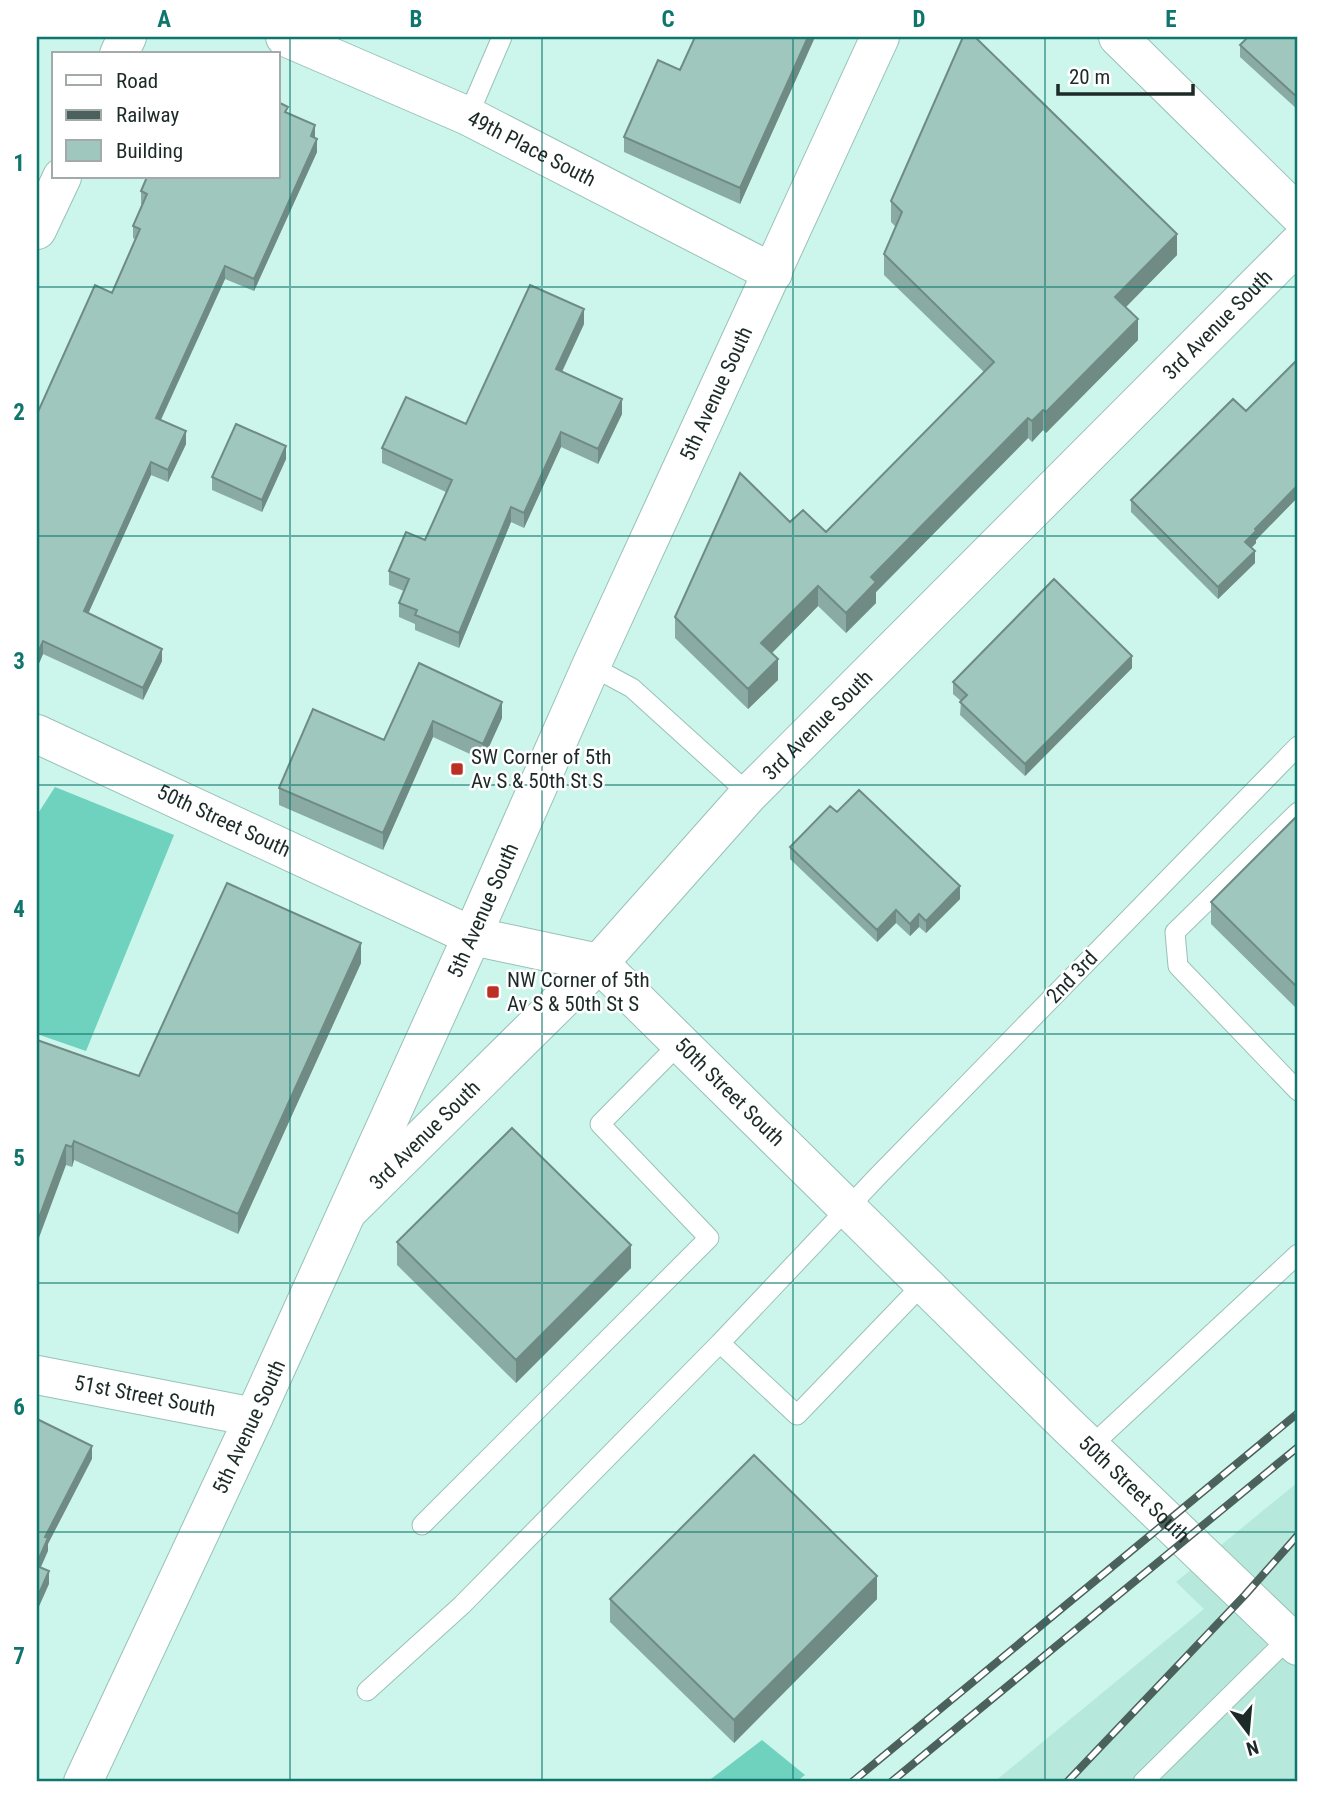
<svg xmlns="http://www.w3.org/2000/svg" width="1335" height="1819" viewBox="0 0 1335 1819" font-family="'Roboto Condensed',sans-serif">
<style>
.built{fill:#b7e8dc}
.forest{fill:#6fd2be}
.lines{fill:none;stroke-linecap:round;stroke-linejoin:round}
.service-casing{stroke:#99c1b7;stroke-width:21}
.minor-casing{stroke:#99c1b7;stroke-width:40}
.tertiary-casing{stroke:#99c1b7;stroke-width:40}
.service{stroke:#fff;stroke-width:19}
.minor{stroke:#fff;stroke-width:38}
.tertiary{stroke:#fff;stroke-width:38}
.rail-casing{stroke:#4b615c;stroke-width:8}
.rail{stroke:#fff;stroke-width:5;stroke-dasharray:16;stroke-linecap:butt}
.wall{fill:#89aba3}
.shaded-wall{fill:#6f8b84}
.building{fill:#9fc7bd;stroke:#6f8b84;stroke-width:2}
.grid{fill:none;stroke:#0f766e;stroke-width:2;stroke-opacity:0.55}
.poi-dot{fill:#bc2f25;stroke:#fff;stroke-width:2.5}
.labels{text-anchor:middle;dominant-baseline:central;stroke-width:5;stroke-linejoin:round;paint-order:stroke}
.street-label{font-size:21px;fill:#1c2b28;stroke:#fff}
.poi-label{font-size:21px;fill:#1c2b28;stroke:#fff;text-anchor:start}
.neatline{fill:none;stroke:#0f766e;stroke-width:2.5}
.grid-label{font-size:23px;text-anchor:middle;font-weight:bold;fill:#0f766e}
</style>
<rect width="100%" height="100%" fill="#ccf5eb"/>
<!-- built -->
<path class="built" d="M 1298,1482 L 1298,1782 L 994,1782 L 1204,1609 L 1176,1582 Z"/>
<!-- forest -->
<path class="forest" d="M 55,787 L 174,835 L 86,1051 L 37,1034 L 37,815 Z
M 762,1740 L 805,1775 L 796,1782 L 707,1782 Z"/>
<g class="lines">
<defs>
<path id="service" d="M 468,116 L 502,37
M 591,666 L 632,688 L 749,794
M 1298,812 L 1175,932 L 1178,966 L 1298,1091
M 720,1343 L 877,1177 L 1298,746
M 1090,1447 L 1298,1254
M 422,1525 L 709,1238 L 600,1124 L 680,1043
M 367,1691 L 462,1605 L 720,1343 L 797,1415 L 923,1284
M 1143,1782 L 1294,1633"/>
<g id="minor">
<path id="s1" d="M 285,37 L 468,116 L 773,273"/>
<path d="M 1118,37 L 1298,214"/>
<path d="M 119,54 L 127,37"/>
<path d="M 37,230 L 62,177"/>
<path id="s2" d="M 37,734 L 472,936 L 599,963 L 1064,1422 L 1298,1646"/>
<path id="s3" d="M 348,1211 L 599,963 L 749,794 L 1298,244"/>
<path id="s4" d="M 37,1375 L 254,1417"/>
</g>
<g id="tertiary">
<path id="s5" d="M 83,1782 L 254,1417 L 472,936 L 591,666 L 880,37"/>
</g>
</defs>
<!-- service casing -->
<use href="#service" class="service-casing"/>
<!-- minor casing -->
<use href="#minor" class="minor-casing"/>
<!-- tertiary casing -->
<use href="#tertiary" class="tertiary-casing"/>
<!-- service -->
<use href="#service" class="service"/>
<!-- minor -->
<use href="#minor" class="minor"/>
<!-- tertiary -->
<use href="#tertiary" class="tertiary"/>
<defs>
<path id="rail" d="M 852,1782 L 1298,1413
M 891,1782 L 1298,1447
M 1067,1782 L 1245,1595 L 1298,1535"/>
</defs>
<!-- rail casing -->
<use href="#rail" class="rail-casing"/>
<!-- rail -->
<use href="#rail" class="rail"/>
</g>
<!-- wall -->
<path class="wall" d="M 815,37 L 740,204 L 624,152 L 624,137 L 680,70 Z
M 1298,37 L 1298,110 L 1240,57 L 1240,45 Z
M 288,113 L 315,137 L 317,152 L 254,291 L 225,279 L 161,420 L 186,444 L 168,482 L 151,475 L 88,613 L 162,661 L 143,700 L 43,654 L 37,668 L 112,293 L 135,239 L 133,238 L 133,226 L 143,204 L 141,204 L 141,191 Z
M 891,201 L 1177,255 L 1126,307 L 1138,340 L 1046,433 L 1043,430 L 1032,442 L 1028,438 L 876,592 L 876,603 L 846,633 L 818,606 L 772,653 L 778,680 L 748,709 L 675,638 L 675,617 L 790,522 L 826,532 L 984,372 L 884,275 L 884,254 L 896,227 L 891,222 Z
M 584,324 L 562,372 L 622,414 L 598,464 L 561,447 L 524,528 L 511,522 L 459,648 L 415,630 L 415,624 L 399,617 L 399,603 L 404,591 L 389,585 L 389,571 L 425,540 L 446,492 L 382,463 L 382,448 L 466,424 Z
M 1298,359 L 1298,497 L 1256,540 L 1256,543 L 1251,548 L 1255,563 L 1218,599 L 1131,512 L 1131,500 L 1246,411 Z
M 286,459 L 262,512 L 212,490 L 212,477 Z
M 419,663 L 502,718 L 483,760 L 433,737 L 383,850 L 279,805 L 279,788 L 384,740 Z
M 1132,668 L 1025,776 L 960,715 L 961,701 L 953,694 L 953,682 Z
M 837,812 L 960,899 L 926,933 L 919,927 L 910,936 L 896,923 L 877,942 L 790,859 L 790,847 Z
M 1298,815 L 1298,1010 L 1211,924 L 1211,902 Z
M 361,963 L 238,1234 L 74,1160 L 72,1167 L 66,1165 L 37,1040 L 139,1076 Z
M 397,1242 L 631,1268 L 516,1383 L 397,1265 Z
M 610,1599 L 877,1599 L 734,1743 L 610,1622 Z"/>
<!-- shaded-wall -->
<path class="shaded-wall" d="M 808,37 L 815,37 L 740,204 L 740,188 Z
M 315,125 L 315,137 L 311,149 L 311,136 Z
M 317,139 L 317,152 L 254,291 L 254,279 Z
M 1177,234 L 1177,255 L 1115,318 L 1115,297 Z
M 225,266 L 225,279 L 156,430 L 156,418 Z
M 584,309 L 584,324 L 556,384 L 556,369 Z
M 1138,319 L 1138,340 L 1046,433 L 1046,412 Z
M 622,399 L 622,414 L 598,464 L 598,449 Z
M 1043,410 L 1043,430 L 1032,442 L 1032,421 Z
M 1028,418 L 1028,438 L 876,592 L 876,603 L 846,633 L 846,613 L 871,577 Z
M 186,431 L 186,444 L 168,482 L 168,470 Z
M 561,432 L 561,447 L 524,528 L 524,513 Z
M 286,446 L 286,459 L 262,512 L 262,500 Z
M 151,462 L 151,475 L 84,623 L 84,611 Z
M 1298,485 L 1298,497 L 1256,540 L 1256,543 L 1245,554 L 1245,542 L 1255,529 Z
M 511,507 L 511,522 L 459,648 L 459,633 Z
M 1255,551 L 1255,563 L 1218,599 L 1218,587 Z
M 818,586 L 818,606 L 761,664 L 761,643 Z
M 43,641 L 43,654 L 37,668 L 37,655 Z
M 162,649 L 162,661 L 143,700 L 143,688 Z
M 1132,656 L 1132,668 L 1025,776 L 1025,764 Z
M 778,659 L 778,680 L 748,709 L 748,689 Z
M 502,702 L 502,718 L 483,760 L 483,744 Z
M 433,721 L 433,737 L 383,850 L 383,833 Z
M 960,886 L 960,899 L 926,933 L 926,921 Z
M 896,910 L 896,923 L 877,942 L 877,930 Z
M 919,914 L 919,927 L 910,936 L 910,924 Z
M 361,943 L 361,963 L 238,1234 L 238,1214 Z
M 74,1141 L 74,1160 L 72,1167 L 72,1147 Z
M 66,1145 L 66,1165 L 37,1243 L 37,1223 Z
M 631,1245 L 631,1268 L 516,1383 L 516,1360 Z
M 92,1446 L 92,1459 L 48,1544 L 48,1551 L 37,1576 L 37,1563 L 45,1537 Z
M 49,1571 L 49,1584 L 37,1611 L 37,1598 Z
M 877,1576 L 877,1599 L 734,1743 L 734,1720 Z"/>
<!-- building -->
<path class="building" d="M 695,37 L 808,37 L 740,188 L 624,137 L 658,60 L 680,70 Z
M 963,37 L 975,37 L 1177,234 L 1115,297 L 1138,319 L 1046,412 L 1043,410 L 1032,421 L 1028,418 L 871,577 L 876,582 L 846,613 L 818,586 L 761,643 L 778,659 L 748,689 L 675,617 L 740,473 L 790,522 L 803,510 L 826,532 L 994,362 L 884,254 L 902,212 L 891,201 Z
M 1248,37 L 1298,37 L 1298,98 L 1240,45 Z
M 278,102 L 288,107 L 285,112 L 315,125 L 311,136 L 317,139 L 254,279 L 225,266 L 156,418 L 186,431 L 168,470 L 151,462 L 84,611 L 162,649 L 143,688 L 43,641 L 37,655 L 37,414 L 95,285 L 112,293 L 140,229 L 133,226 L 147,194 L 141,191 L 147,177 L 278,177 Z
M 530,285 L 584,309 L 556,369 L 622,399 L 598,449 L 561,432 L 524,513 L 511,507 L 459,633 L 415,615 L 417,610 L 399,603 L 409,579 L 389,571 L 406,532 L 425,540 L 452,480 L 382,448 L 406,397 L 466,424 Z
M 1298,359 L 1298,485 L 1255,529 L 1256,531 L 1245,542 L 1255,551 L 1218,587 L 1131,500 L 1233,399 L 1246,411 Z
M 236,424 L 286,446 L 262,500 L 212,477 Z
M 1054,579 L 1132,656 L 1025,764 L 960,702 L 967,695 L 953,682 Z
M 419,663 L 502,702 L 483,744 L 433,721 L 383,833 L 279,788 L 313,709 L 384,740 Z
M 859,790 L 960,886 L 926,921 L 919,914 L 910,924 L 896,910 L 877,930 L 790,847 L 830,806 L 837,812 Z
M 1298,815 L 1298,988 L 1211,902 Z
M 227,883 L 361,943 L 238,1214 L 74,1141 L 72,1147 L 66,1145 L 37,1223 L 37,1040 L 139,1076 Z
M 512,1128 L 631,1245 L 516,1360 L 397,1242 Z
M 37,1419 L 92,1446 L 45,1537 L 48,1538 L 37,1563 Z
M 754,1455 L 877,1576 L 734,1720 L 610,1599 Z
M 37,1566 L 49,1571 L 37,1598 Z"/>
<!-- grid -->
<path class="grid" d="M 290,37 L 290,1782M 542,37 L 542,1782M 793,37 L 793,1782M 1045,37 L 1045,1782M 37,287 L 1298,287M 37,536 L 1298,536M 37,785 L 1298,785M 37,1034 L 1298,1034M 37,1283 L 1298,1283M 37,1532 L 1298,1532"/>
<!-- markers -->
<g class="poi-dot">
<rect x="450" y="762" width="14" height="14" rx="3.5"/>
<rect x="486" y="985" width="14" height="14" rx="3.5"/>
</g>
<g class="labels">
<!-- street labels -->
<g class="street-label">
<text stroke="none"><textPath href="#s1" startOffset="271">49th Place South</textPath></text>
<text stroke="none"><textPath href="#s3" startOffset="1242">3rd Avenue South</textPath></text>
<text stroke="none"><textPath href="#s5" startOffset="1526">5th Avenue South</textPath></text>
<text stroke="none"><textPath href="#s3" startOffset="676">3rd Avenue South</textPath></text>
<text stroke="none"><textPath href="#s2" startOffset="206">50th Street South</textPath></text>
<text stroke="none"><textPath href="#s5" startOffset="959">5th Avenue South</textPath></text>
<text transform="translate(1072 977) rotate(-46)">2nd 3rd</text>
<text stroke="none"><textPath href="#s2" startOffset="793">50th Street South</textPath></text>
<text stroke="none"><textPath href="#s3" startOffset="108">3rd Avenue South</textPath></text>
<text stroke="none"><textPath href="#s4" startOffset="110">51st Street South</textPath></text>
<text stroke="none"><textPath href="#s5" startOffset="392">5th Avenue South</textPath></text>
<text stroke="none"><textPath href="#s2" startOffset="1360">50th Street South</textPath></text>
</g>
<!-- poi labels -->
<g class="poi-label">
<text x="471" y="757">SW Corner of 5th<tspan x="471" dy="24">Av S &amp; 50th St S</tspan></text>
<text x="507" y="980">NW Corner of 5th<tspan x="507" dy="24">Av S &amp; 50th St S</tspan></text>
</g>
</g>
<!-- border -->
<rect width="1335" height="1819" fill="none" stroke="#ffffff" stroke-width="77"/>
<!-- legend -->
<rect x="52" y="52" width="228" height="126" fill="#ffffff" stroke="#a4aaa9" stroke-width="2"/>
<rect x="66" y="75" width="35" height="10" fill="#ffffff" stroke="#a4aaa9" stroke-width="2"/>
<text x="116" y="88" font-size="21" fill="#1c2b28">Road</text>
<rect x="66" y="110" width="35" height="10" fill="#4b615c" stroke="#a4aaa9" stroke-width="2"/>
<text x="116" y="122" font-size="21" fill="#1c2b28">Railway</text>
<rect x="66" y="140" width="35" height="21" fill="#9fc7bd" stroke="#a4aaa9" stroke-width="2"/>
<text x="116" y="158" font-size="21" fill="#1c2b28">Building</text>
<!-- north arrow -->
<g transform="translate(1248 1732) rotate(164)" stroke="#ffffff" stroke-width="5" paint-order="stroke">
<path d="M0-5L12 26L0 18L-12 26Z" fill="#1c2b28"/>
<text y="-10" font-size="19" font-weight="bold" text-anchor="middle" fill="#1c2b28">N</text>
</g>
<!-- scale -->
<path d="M1058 84v10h135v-10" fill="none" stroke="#1c2b28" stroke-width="3.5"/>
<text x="1069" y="84" font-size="21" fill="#1c2b28" stroke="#ffffff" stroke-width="5" paint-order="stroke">20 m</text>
<rect x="38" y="38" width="1258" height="1742" class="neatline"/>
<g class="grid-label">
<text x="164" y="27">A</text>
<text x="416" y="27">B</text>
<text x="668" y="27">C</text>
<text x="919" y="27">D</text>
<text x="1171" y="27">E</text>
<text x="19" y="171">1</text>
<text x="19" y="420">2</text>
<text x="19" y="669">3</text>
<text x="19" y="917">4</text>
<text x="19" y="1166">5</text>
<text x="19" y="1415">6</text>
<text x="19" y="1664">7</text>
</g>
</svg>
